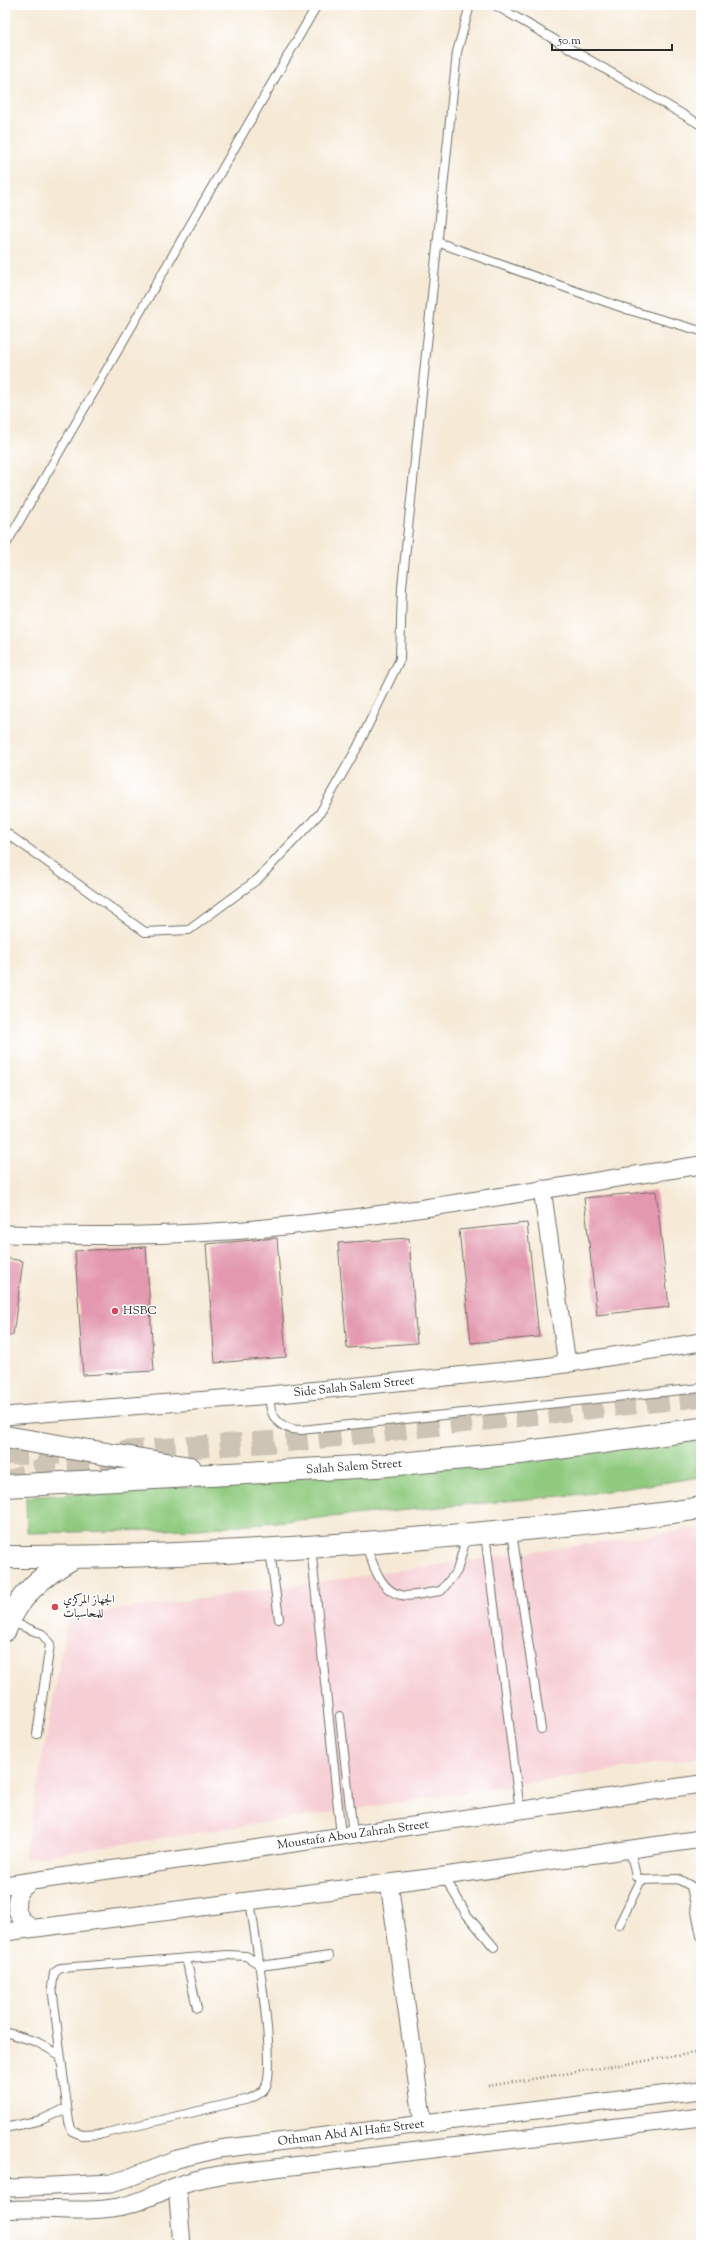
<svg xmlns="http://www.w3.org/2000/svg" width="706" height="2250" viewBox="0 0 706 2250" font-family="'Sorts Mill Goudy',Amiri,serif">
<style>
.built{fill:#f6cfd5}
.green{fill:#8fca7e;stroke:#5d7a54}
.building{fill:#e398af}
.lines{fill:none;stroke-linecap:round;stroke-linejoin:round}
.secondary-tunnel{stroke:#cdc4b5;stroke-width:22;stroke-dasharray:22 11;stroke-linecap:butt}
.lane-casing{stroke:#726e67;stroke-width:10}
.street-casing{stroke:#726e67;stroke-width:19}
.secondary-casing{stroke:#726e67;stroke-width:24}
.highway-casing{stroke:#726e67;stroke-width:24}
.path{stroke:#726e67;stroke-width:2.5;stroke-dasharray:1 3;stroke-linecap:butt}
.lane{stroke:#fff;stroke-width:8}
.street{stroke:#fff;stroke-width:17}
.secondary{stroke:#fff;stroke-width:22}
.highway{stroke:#fff;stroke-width:22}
.poi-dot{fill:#d1495b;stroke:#fff;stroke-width:1.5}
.labels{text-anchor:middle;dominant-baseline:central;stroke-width:3;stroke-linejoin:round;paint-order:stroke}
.poi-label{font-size:12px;fill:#2b2b2b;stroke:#fff;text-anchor:start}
.street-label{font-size:12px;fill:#2b2b2b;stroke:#fff}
</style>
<rect width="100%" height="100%" fill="#fff"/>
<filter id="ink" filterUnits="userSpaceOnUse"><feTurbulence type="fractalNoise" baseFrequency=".025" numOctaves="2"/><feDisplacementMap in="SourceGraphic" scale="8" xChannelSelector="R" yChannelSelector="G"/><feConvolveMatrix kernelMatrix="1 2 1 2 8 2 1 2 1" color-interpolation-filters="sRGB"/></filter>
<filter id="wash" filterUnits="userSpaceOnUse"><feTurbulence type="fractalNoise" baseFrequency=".012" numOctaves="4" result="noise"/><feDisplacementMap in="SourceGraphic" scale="16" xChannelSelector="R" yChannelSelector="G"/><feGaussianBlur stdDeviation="0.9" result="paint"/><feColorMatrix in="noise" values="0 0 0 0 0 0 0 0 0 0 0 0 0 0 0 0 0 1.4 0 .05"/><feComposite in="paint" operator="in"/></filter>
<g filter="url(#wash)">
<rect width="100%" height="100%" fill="#f6ead7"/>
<!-- built -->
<path class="built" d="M 701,1528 L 701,1757 L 24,1859 L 68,1617 Z"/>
<!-- green -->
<path class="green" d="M 701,1437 L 701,1477 L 594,1493 L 198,1529 L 27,1533 L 26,1497 L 195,1486 Z"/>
<g id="blocks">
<!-- building -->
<path class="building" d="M 656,1191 L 669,1307 L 597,1315 L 584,1198 Z
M 527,1223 L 539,1337 L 471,1343 L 459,1230 Z
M 277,1238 L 286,1357 L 215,1363 L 206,1244 Z
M 409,1238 L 417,1343 L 347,1348 L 338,1243 Z
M 146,1247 L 154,1371 L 83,1375 L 75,1251 Z
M 5,1258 L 23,1261 L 13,1335 L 5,1334 Z"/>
</g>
</g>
<g filter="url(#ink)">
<use href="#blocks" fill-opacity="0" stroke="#726e67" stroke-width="1"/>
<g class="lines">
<!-- secondary-tunnel -->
<path class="secondary-tunnel" d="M 121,1452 L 299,1440 L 701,1396
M 5,1454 L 69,1453
M 5,1486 C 35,1465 84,1464 120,1458"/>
<defs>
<path id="lane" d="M 495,5 L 701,125
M 437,242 L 629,310 L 701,331
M 5,546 L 317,5
M 5,832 L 145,932 L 189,930 L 258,879 L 320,813 L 357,748 L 400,659 L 402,587 L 457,52 L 470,5
M 270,1395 C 268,1416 280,1430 301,1430 L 701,1388
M 512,1532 L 541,1729
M 485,1534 L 520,1811
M 365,1544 C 373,1562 379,1591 401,1595 C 412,1598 429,1592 441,1591 L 457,1571 L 467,1535
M 311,1547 L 341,1836
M 270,1550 L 279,1619
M 9,1621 L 42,1634 L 50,1644 L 37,1734
M 340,1716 L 353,1835
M 630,1850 L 636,1876 L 641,1880 L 678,1879 L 691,1886 L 701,1936
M 444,1876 L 467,1915 L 494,1947
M 250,1900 C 254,1931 277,2065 266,2086 C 263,2093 255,2096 249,2099 L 102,2134 L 82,2135 L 72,2131 L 69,2122 L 52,1987 L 54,1973 L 61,1968 L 228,1955 L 246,1956 L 259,1964 L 268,1965 L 329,1956
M 619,1925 L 641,1880
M 186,1958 L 197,2008
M 5,2032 L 37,2042 L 60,2055
M 5,2128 L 41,2120 L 67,2108"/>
<path id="street" d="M 542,1189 L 567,1364
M 5,1234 C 95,1237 186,1236 276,1227 C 418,1212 560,1186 701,1165
M 5,1416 L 270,1395 L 545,1367 L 701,1342
M 31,1882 C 11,1893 12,1917 32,1928
M 389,1883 L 423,2124
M 5,1885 L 701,1784
M 5,1932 L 444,1876 L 701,1839
M 177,2186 L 182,2245
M 5,2187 L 12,2188 L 111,2183 L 128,2178 L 177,2159 L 219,2149 L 701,2090
M 5,2210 C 42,2206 80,2214 118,2207 C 136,2204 152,2196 169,2189 C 187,2181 206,2177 225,2174 L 701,2117"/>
<path id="secondary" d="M 5,1630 C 18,1595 43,1575 74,1557"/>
<path id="highway" d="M 5,1437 L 190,1468
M 5,1486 L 376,1466 L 520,1453 L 701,1429
M 5,1557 C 145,1558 286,1550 425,1538 C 517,1530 610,1522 701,1508"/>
</defs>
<!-- lane casing -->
<use href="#lane" class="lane-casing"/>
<!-- street casing -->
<use href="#street" class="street-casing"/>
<!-- secondary casing -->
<use href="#secondary" class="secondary-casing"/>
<!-- highway casing -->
<use href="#highway" class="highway-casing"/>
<!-- path -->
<path class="path" d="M 488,2086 L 701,2052"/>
<!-- lane -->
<use href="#lane" class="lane"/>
<!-- street -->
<use href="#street" class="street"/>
<!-- secondary -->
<use href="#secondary" class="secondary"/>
<!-- highway -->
<use href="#highway" class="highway"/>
</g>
</g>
<!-- markers -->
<g class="poi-dot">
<circle cx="115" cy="1311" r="4"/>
<circle cx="55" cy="1607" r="4"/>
</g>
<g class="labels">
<!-- poi labels -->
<g class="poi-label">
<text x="123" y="1311">HSBC</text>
<text x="63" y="1600">الجهاز المركزي<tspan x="63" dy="14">للمحاسبات</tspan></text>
</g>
<!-- street labels -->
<g class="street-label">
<text transform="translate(354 1387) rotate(-6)">Side Salah Salem Street</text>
<text transform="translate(354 1467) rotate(-4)">Salah Salem Street</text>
<text transform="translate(353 1835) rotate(-8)">Moustafa Abou Zahrah Street</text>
<text transform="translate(351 2133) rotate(-7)">Othman Abd Al Hafiz Street</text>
</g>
</g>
<!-- margin -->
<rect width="706" height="2250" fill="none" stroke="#fff" stroke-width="20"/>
<!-- scale -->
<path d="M552 44v6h120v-6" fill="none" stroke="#2b2b2b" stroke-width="2"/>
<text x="558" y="44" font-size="12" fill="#2b2b2b" stroke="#ffffff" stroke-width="3" paint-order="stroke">50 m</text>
</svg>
